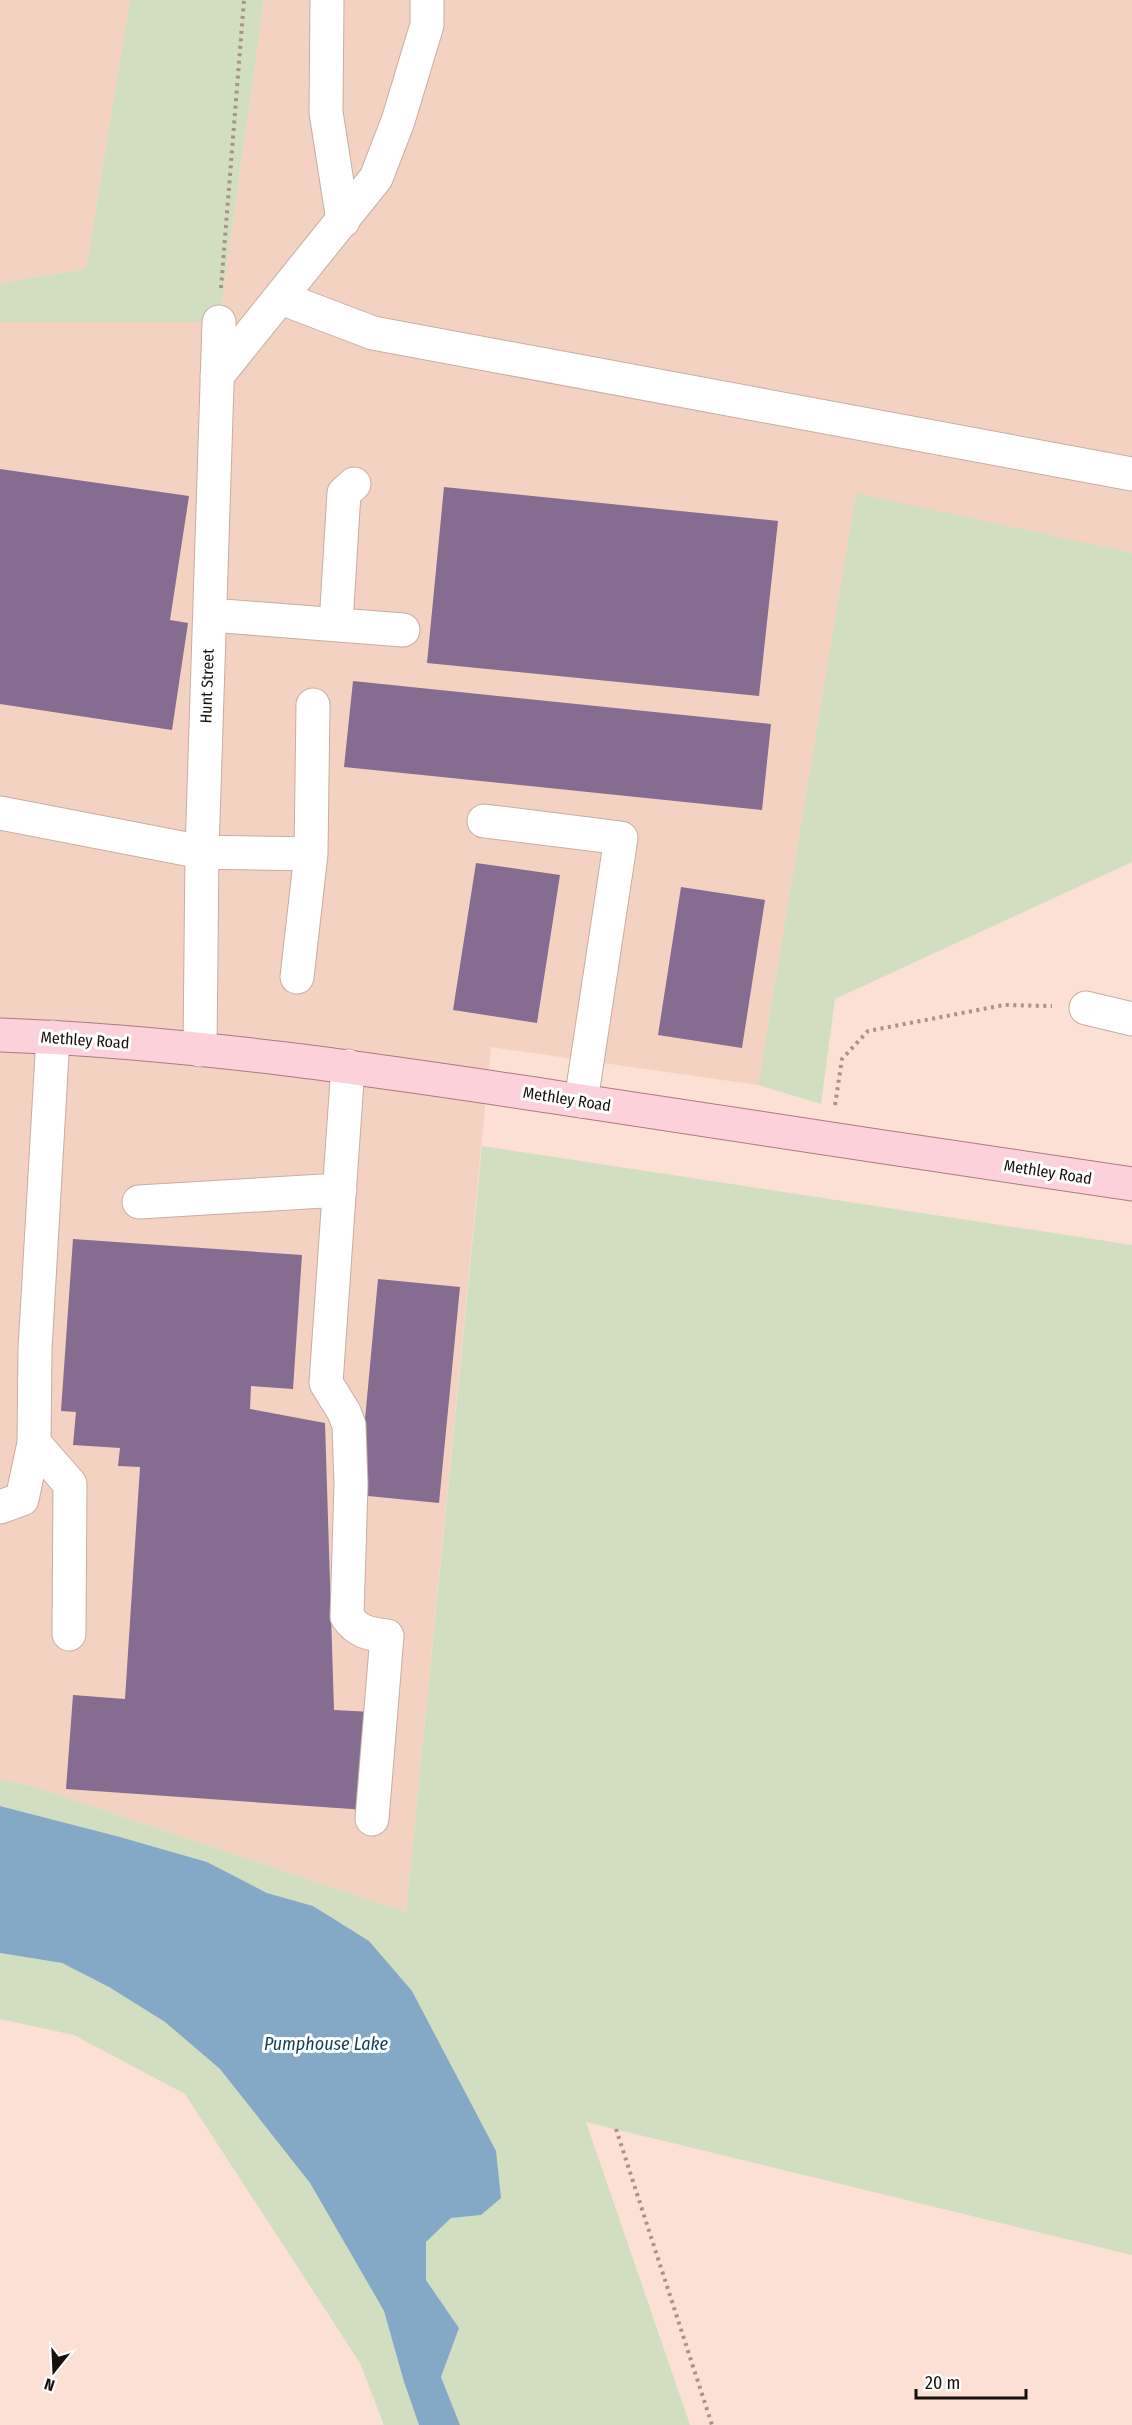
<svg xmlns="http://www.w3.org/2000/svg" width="1132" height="2425" viewBox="0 0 1132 2425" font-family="'Fira Sans Condensed',sans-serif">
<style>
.built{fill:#f4d2c1}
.green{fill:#d1dec0}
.water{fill:#84a9c7}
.building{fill:#846d90}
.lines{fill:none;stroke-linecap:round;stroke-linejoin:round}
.minor-casing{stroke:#c7aea1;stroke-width:35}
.major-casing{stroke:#ab7a81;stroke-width:35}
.path{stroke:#a79389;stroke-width:4;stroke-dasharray:3 4.5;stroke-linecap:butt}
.minor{stroke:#fff;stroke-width:33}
.major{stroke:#fcd1d9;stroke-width:33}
.labels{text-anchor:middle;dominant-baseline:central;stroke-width:6;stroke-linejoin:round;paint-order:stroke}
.street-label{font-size:16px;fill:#18100b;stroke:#fff}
.water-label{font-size:18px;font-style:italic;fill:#0f3d5b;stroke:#fff}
</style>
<rect width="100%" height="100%" fill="#fbe0d3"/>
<!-- built -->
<path class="built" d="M 0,0 L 130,0 L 86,269 L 0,283 Z
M 264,0 L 1132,0 L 1132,553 L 856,494 L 758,1085 L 491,1047 L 406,1912 L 29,1785 L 0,1780 L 0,322 L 219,322 Z"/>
<!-- green -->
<path class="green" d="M 130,0 L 264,0 L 219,322 L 0,322 L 0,283 L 86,269 Z
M 856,493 L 1132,553 L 1132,862 L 835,999 L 821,1104 L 758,1085 Z
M 482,1146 L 1132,1245 L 1132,2255 L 586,2122 L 690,2425 L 460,2425 L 441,2377 L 459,2328 L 426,2280 L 426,2242 L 451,2218 L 481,2215 L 313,1906 L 267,1893 L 207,1862 L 120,1837 L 0,1806 L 0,1780 L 29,1785 L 406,1912 Z
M 0,1953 L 62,1963 L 109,1987 L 165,2022 L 220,2069 L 310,2183 L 384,2311 L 404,2382 L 419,2425 L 384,2425 L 360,2363 L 185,2094 L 74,2035 L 0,2019 Z"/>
<!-- water -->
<path class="water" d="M 0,1806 L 120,1837 L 207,1862 L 267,1893 L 313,1906 L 369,1941 L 412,1991 L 496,2151 L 501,2198 L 481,2215 L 451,2218 L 426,2242 L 426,2280 L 459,2328 L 441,2377 L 460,2425 L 419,2425 L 404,2382 L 384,2311 L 310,2183 L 220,2069 L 165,2022 L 109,1987 L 62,1963 L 0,1953 Z"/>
<!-- building -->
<path class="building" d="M 0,469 L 189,496 L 170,620 L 188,623 L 172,730 L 0,704 Z
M 444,487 L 778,521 L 759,696 L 427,663 Z
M 353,681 L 771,724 L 762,810 L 344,767 Z
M 476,863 L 560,875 L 537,1023 L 453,1010 Z
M 681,887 L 765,900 L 742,1048 L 658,1035 Z
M 73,1239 L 302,1255 L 293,1389 L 251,1386 L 250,1409 L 325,1423 L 334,1710 L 372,1712 L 366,1810 L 66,1789 L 73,1695 L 125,1699 L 140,1467 L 118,1466 L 120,1448 L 73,1445 L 76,1412 L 61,1411 Z
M 378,1279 L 460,1287 L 439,1503 L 358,1495 Z"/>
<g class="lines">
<defs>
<path id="minor" d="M 327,0 L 326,112 L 343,221
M 281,298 L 373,333 L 1132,474
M 217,376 L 376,178 L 398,121 L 427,25 L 427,0
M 210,615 L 403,630
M 336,624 L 344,493 L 354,484
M 0,813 L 202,852 L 311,854 L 297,977
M 484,821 L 621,838 L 581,1101
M 311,854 L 313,705
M 1086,1008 L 1132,1019
M 53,1037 L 35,1349 L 34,1443 L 70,1484 L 69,1634
M 200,1050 L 202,852 L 219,322
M 348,1066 L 326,1383 L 344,1412 L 349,1425 L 351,1485 L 347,1617 C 358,1632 369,1634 387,1636 L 372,1819
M 139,1202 L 340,1190
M 0,1507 L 22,1499 L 34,1443"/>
<path id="major" d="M 0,1035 C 195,1042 389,1072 581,1101 C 765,1129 948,1157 1132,1184"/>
</defs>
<!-- minor casing -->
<use href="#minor" class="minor-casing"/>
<!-- major casing -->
<use href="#major" class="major-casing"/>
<!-- path -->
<path class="path" d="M 221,288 L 244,0
M 835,1105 L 842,1059 L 868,1031 L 1004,1005 L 1052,1006
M 616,2129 L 712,2425"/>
<!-- minor -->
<use href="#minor" class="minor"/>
<!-- major -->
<use href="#major" class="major"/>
</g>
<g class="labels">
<!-- street labels -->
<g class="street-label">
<text transform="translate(207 686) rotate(-88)">Hunt Street</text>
<text transform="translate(85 1040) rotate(4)">Methley Road</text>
<text transform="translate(567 1099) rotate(9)">Methley Road</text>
<text transform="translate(1048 1172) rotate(9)">Methley Road</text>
</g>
<!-- water labels -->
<g class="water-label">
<text x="326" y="2044">Pumphouse Lake</text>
</g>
</g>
<!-- north arrow -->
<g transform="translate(54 2371) rotate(198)" stroke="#ffffff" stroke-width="4.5" paint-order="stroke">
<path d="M0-4.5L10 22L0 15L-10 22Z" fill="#18100b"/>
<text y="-9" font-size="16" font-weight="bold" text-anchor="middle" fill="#18100b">N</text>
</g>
<!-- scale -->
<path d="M916 2389v9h110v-9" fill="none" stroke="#18100b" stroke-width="3"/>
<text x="925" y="2389" font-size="18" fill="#18100b" stroke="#ffffff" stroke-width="4.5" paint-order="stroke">20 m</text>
</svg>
